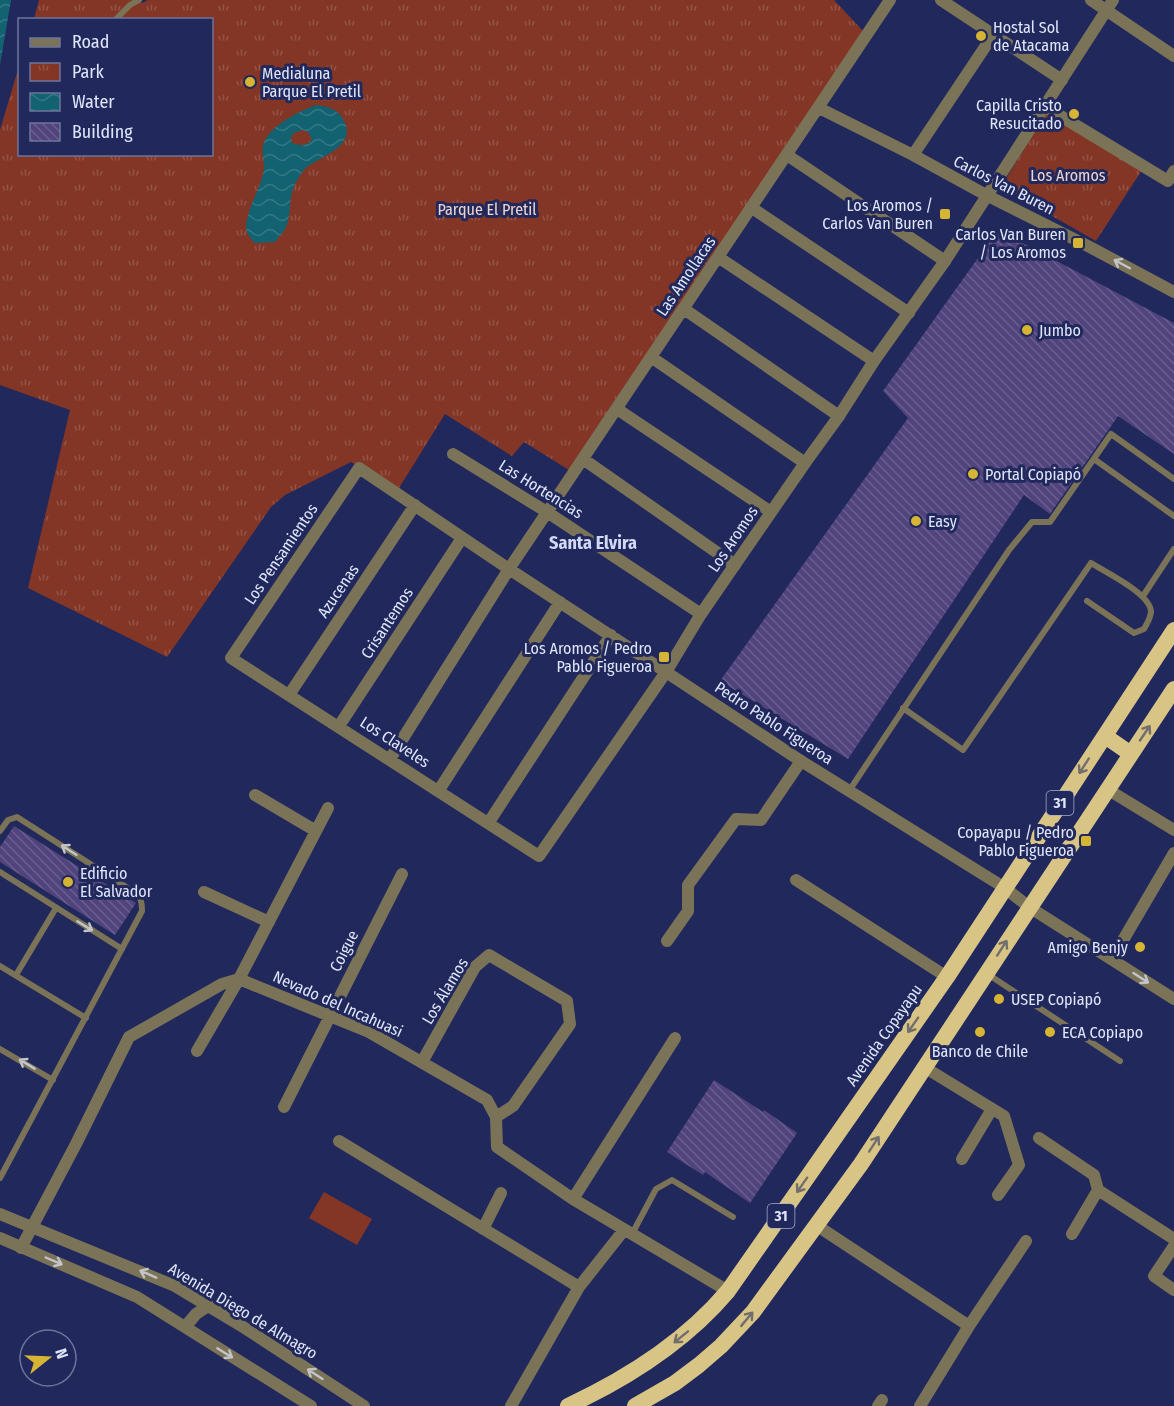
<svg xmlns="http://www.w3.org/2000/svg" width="1174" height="1406" viewBox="0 0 1174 1406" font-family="'Fira Sans Condensed',sans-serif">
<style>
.grass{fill:#833625}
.park{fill:url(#park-tufts)}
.water{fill:url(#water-waves);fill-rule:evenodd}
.building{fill:url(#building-back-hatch)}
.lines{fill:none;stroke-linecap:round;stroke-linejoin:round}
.service{stroke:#7b7357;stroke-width:6}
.minor{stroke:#7b7357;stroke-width:12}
.tertiary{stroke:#7b7357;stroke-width:12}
.trunk{stroke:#d8c484;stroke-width:16}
.oneway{stroke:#c2c4c9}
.oneway2{stroke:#736e6e}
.poi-dot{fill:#d6b534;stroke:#21285c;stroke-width:2}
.labels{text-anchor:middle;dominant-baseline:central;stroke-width:6;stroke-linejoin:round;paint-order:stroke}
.shield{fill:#21285c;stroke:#a7adcb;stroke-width:1.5}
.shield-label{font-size:15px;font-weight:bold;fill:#e0e6fa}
.poi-label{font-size:16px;fill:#e0e6fa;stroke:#21285c;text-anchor:start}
.park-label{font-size:16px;fill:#eed4cd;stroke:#21285c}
.street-label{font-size:16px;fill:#e0e6fa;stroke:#21285c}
.neighbourhood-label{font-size:18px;font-weight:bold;fill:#d2d9f4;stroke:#21285c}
</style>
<defs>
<pattern id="park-tufts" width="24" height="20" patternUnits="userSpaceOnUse" patternTransform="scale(1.5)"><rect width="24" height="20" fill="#833625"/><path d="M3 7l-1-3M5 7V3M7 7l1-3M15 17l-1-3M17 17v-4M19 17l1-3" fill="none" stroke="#945346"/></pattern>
<pattern id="water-waves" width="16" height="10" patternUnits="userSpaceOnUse" patternTransform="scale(1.5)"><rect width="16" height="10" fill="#126271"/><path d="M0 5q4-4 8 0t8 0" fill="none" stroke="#347886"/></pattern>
<pattern id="building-back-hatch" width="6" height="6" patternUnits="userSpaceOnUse" patternTransform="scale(1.5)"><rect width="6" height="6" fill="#51437c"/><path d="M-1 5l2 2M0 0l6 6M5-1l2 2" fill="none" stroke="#6a5e90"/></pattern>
</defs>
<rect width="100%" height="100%" fill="#21285c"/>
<!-- grass -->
<path class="grass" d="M 324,1192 L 372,1219 L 357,1245 L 309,1218 Z"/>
<!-- park -->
<path class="park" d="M 39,0 L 135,0 L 142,3 L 148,0 L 834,0 L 863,31 L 569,470 L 524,442 L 512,456 L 445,414 L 399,488 L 351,462 L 285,495 L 271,507 L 167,657 L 28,588 L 70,410 L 0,385 L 0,130 L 19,66 L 20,154 L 212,154 L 212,20 L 34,19 Z
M 1047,111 L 1142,170 L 1096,241 L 1001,187 Z"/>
<!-- water -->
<path class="water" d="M 0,0 L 11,0 L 0,65 Z
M 316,105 C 327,106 338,109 343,119 C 358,144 325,155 310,165 C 304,168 300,176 296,182 C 288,195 292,214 286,227 C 284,232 278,237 275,242 L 255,243 C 251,239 246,233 246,227 C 247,209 259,191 263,174 C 267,161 258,151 266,138 C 276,123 300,111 316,105 ZM 303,130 L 308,132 L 312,140 C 306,146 301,146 292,143 L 291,137 L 294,133 Z"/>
<!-- building -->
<path class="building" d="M 998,230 L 1174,323 L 1174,454 L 1118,416 L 1050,514 L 1024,495 L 848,759 L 720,681 L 908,418 L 883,391 Z
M 14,826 L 136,903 L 115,935 L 0,862 L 0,847 Z
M 714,1080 L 763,1112 L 764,1110 L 797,1133 L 750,1203 L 705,1172 L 703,1175 L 667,1152 Z"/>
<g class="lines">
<!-- service -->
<path class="service" d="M 115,20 L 130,5 L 139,0
M 1094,459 L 1174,516
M 1143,596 L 1174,549
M 903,708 L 963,750 L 1091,563 C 1107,573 1149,593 1151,611 C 1151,618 1147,623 1144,629 L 1134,633 L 1087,601
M 849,791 L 1009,550 L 1032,522 L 1050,522 L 1111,434 L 1174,479
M 0,831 L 8,820 L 17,817 L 134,892 C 141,897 142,902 142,911 L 0,1178
M 0,872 L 122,949
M 0,966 L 86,1018
M 16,975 L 56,908
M 989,975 L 1120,1061
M 0,1049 L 53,1080
M 632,1234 L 656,1189 L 672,1180 L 733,1217"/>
<!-- minor -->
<path class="minor" d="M 941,0 L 1062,80
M 1091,0 L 1174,56
M 1044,106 L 1168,181 L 1174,171
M 819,108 L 913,155 L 988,196
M 787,155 L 945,261
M 913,155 L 993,35
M 752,208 L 909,313
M 718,257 L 874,361
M 684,309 L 839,416
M 651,357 L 805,463
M 617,409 L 771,512
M 453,454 L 547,512 L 701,614
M 583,459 L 735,565
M 359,468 L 509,569 L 666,672 L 539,856 L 231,658 Z
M 289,695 L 415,505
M 339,726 L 462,538
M 390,759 L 509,569 L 890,0
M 1107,789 L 1174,830
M 439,790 L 560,602
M 255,795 L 316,831
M 489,822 L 611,635
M 796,880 L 947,977
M 204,892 L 269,922
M 667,941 L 688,911 L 688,885 L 736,819 L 761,820 L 801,761
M 1112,959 L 1174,853
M 197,1051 L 239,979 L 328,808
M 422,1062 L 475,967 L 489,955 L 567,1001 L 570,1024 L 513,1106 L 496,1117
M 924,1067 L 1004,1116 L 1019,1165 L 998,1195
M 284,1107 L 402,874
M 1039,1138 L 1094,1175 L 1098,1190 L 1072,1234
M 339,1141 L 579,1287
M 962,1159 L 992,1109
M 1098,1190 L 1174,1239
M 573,1199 L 675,1038
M 816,1225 L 969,1326
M 483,1229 L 501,1193
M 1174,1246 L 1154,1276 L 1174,1290
M 21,1248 L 76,1144 L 129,1037 L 222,984 L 239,979 L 369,1032 L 487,1100 L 496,1117 L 497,1147 L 573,1199 L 728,1291
M 511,1406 L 579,1287 L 624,1230
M 878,1406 L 882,1400
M 920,1406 L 969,1326 L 1026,1241"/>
<!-- tertiary -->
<path class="tertiary" d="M 1113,0 L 945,261 L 874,361 L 839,416 L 805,463 L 701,614 L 666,672 L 801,761 L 1005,888 L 1029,907 L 1174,999
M 988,196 L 1086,245 L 1174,292
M 0,1214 L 175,1286 L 240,1325 L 364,1406
M 0,1238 L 137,1297 L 311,1406
M 185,1327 L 196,1314 L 208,1306"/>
<!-- trunk -->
<path class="trunk" d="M 1105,736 L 1131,754
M 568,1406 C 628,1378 685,1342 728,1291 L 947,977 L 1174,630
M 635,1406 L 675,1383 L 699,1365 L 721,1346 L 753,1312 L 861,1164 L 1174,689"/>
</g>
<!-- one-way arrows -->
<defs><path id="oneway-shaft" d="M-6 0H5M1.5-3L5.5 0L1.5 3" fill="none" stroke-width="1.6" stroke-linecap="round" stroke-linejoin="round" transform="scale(1.5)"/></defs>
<g class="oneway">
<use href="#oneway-shaft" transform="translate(1122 264) rotate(-152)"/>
<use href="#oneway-shaft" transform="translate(69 850) rotate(-147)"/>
<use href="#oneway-shaft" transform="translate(85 926) rotate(32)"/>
<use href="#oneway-shaft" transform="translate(1141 978) rotate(33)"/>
<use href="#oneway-shaft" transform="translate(27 1064) rotate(-149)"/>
<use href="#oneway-shaft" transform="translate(54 1261) rotate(23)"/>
<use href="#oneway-shaft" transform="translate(148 1274) rotate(-156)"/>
<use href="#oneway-shaft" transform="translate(225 1353) rotate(32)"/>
<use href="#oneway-shaft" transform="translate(315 1374) rotate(-147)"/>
</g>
<g class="oneway2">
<use href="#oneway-shaft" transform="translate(1145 733) rotate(-56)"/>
<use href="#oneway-shaft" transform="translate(1084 766) rotate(123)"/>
<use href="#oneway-shaft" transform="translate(1002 948) rotate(-57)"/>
<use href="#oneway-shaft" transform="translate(913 1025) rotate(125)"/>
<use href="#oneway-shaft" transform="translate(874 1144) rotate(-57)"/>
<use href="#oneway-shaft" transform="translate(802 1185) rotate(125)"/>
<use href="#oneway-shaft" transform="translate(747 1319) rotate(-50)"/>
<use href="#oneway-shaft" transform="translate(681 1337) rotate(141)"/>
</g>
<!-- markers -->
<g class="poi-dot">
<circle cx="981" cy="36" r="6"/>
<circle cx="250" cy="82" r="6"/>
<circle cx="1074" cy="114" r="6"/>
<rect x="939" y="208" width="12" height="12" rx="3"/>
<rect x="1072" y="237" width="12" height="12" rx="3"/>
<circle cx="1027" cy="330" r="6"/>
<circle cx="973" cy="474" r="6"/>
<circle cx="916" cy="521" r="6"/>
<rect x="658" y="651" width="12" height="12" rx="3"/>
<rect x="1080" y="835" width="12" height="12" rx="3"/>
<circle cx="68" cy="882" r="6"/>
<circle cx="1140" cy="947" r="6"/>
<circle cx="999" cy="999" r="6"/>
<circle cx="980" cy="1032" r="6"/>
<circle cx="1050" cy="1032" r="6"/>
</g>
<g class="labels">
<!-- shield labels -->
<g class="shield">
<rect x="1046.5" y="791" width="27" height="24" rx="4.5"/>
<rect x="767.5" y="1204" width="27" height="24" rx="4.5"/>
</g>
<g class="shield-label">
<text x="1060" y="803">31</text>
<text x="781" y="1216">31</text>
</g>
<!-- poi labels -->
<g class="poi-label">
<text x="993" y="27">Hostal Sol<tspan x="993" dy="18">de Atacama</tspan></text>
<text x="262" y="73">Medialuna<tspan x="262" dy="18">Parque El Pretil</tspan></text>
<text x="1062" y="105" text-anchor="end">Capilla Cristo<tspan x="1062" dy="18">Resucitado</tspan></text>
<text x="933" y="205" text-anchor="end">Los Aromos /<tspan x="933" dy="18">Carlos Van Buren</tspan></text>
<text x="1066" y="234" text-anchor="end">Carlos Van Buren<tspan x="1066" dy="18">/ Los Aromos</tspan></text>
<text x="1039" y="330">Jumbo</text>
<text x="985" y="474">Portal Copiapó</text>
<text x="928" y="521">Easy</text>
<text x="652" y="648" text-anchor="end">Los Aromos / Pedro<tspan x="652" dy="18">Pablo Figueroa</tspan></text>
<text x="1074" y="832" text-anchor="end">Copayapu / Pedro<tspan x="1074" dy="18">Pablo Figueroa</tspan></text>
<text x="80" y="873">Edificio<tspan x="80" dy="18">El Salvador</tspan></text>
<text x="1128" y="947" text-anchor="end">Amigo Benjy</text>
<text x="1011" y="999">USEP Copiapó</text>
<text x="1062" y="1032">ECA Copiapo</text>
<text x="980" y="1051" text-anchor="middle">Banco de Chile</text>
</g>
<!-- park labels -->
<g class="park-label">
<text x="1068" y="175">Los Aromos</text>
<text x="487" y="209">Parque El Pretil</text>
</g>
<!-- street labels -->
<g class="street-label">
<text transform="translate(1004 185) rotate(27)">Carlos Van Buren</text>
<text transform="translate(686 276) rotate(-56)">Las Amollacas</text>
<text transform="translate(541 489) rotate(32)">Las Hortencias</text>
<text transform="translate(733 539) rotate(-56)">Los Aromos</text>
<text transform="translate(281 554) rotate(-56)">Los Pensamientos</text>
<text transform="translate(338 591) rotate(-56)">Azucenas</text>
<text transform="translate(387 623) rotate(-57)">Crisantemos</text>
<text transform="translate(774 723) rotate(33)">Pedro Pablo Figueroa</text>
<text transform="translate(395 742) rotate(33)">Los Claveles</text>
<text transform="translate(344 951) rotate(-63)">Coigue</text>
<text transform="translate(445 991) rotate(-59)">Los Álamos</text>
<text transform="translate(338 1004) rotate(24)">Nevado del Incahuasi</text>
<text transform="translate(884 1035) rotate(-55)">Avenida Copayapu</text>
<text transform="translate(243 1311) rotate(31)">Avenida Diego de Almagro</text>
</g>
<!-- neighbourhood labels -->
<g class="neighbourhood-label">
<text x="593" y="543">Santa Elvira</text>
</g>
</g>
<!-- legend -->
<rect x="18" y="18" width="195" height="138" fill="#21285c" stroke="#6d749b" stroke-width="1.5"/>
<rect x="30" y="38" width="30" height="9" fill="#7b7357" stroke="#6d749b" stroke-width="1.5"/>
<text x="72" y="48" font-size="18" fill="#e0e6fa">Road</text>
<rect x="30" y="63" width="30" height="18" fill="url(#park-tufts)" stroke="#6d749b" stroke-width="1.5"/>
<text x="72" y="78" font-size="18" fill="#e0e6fa">Park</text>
<rect x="30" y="93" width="30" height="18" fill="url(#water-waves)" stroke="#6d749b" stroke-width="1.5"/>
<text x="72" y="108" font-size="18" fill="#e0e6fa">Water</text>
<rect x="30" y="123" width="30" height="18" fill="url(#building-back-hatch)" stroke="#6d749b" stroke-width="1.5"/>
<text x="72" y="138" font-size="18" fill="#e0e6fa">Building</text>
<!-- north arrow -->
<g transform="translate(48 1358) rotate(72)"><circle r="28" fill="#21285c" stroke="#6d749b" stroke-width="1.5"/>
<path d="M0-4.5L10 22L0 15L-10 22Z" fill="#d6b534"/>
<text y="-9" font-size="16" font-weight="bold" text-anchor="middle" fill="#e0e6fa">N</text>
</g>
</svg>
